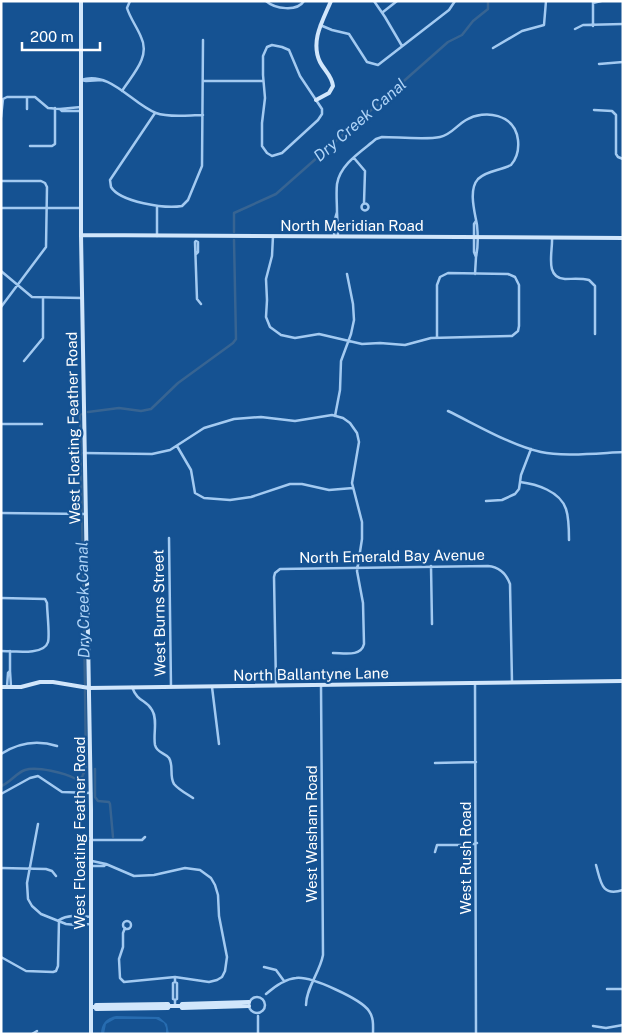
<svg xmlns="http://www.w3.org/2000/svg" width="624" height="1035" viewBox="0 0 624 1035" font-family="'Public Sans',sans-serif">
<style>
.green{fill:#276cb0}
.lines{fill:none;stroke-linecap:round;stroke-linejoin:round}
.canal{stroke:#376492;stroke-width:2.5}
.street{stroke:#a3caf1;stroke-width:2.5}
.secondary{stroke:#d1e6fb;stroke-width:4}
.labels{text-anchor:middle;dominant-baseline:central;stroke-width:4.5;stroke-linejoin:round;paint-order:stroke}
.street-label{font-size:15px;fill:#fff;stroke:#155292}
.water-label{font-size:16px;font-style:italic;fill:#afd4f8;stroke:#155292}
</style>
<rect width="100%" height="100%" fill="#155292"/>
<!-- green -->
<path class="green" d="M 116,1016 L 159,1017 L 167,1024 L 169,1034 L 166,1034 L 166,1028 L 164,1023 L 156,1019 L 115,1019 L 106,1024 L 104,1034 L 101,1034 C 101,1024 106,1018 116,1016 Z"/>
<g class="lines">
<!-- canal -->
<path class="canal" d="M 234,232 L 234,213 L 276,194 L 448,42 L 462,35 L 473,21 L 488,9 L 488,1
M 88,412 L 119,408 L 141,411 L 151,409 L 178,383 L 233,343 L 236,339 L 234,240
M 82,512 L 80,415 L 82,414
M 82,515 L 85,684
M 95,769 L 95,797 L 98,801 L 109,802 L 110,804 L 113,837
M 1,786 C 10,783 16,773 25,770 C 37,766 65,773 76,779 L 82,777 L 86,768 L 85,691"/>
<!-- street -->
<path class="street" d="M 266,1 C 275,9 297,12 304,1
M 374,1 L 385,17 L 402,46
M 593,3 L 601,1
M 383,12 L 397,1
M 320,25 L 332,30 L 349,34 L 367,62 L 378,65 L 449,10 L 455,1
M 593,26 L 593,1
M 575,29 L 583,25 L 623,24
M 272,45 L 282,47 L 289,50 L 300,76 L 322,109 L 322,114 L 318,120 L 282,153 L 272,156 L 267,153 L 262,146 L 262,123 L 265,98 L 263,75 L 263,56 L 267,47 Z
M 493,48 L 522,31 L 544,25 L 546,1
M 599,64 L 623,62
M 102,80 L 86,81 L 81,80 C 110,70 132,104 156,113 C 169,118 189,115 203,115
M 203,81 L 263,81
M 122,91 C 132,75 151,57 141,37 C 137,27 130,18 127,8 L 130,1
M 27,97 L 27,109
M 81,107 L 60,109 L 62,111 L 81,111
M 594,110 L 612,111 L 616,115 L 616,154 L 618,157 L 623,159
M 155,113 L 110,180 L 111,187 C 120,202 165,209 182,206 L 188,200 L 202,166 L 203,40
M 1,117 L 3,99 L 7,97 L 35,97 L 48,108 L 60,109
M 30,146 L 52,146 L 55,144 L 55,108
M 354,158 L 365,171 L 364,203
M 1,181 L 41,181 L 45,183 L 47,187 L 46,247 L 1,307
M361.5 207a3.5 3.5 0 1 1 7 0a3.5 3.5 0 1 1-7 0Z
M 1,208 L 81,208
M 337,212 C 337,203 336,193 337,184 C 340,164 362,151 376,139 L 382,137 C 397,137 426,140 440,137 C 451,135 457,125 466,120 C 485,109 515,114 518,140 C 519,149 517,158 511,165 C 500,171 487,170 478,179 C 468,190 475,213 477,225 C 478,235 478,248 476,257 L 474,252 L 474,224 L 476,221
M 157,236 L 157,207
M 273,236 L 272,256 L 266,279 L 267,300 L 266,317 L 270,327 L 281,335 L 295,338 L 319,334 L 362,344 L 380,343 L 405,345 L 431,338 L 512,336 L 518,331 L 519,326 L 519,285 L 515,277 L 508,274 L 448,273 L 440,277 L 437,285 L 437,338
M 334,236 L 335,219 L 337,212 L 338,236
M 552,238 C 553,251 544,278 565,279 C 573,279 581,278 589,280 L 595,286 L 595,334
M 196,254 L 198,252 L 198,242 L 196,241 L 195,242 L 197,299 L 201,304
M 1,271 L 32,297 L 82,298
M 475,274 L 476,257
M 24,361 L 43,338 L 43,298
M 448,411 C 475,424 512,446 541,452 C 562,457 600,453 623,452
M 335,416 L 340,390 L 341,361 L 351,334 L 354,320 L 353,304 L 347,274
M 1,424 L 42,424
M 177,446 L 191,470 L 195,493 L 204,498 L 230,500 L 251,497 L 290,484 L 302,484 L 329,490 L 353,488
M 84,453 L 152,454 L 170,450 L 204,428 L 234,419 L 261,417 L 295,421 L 332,415 L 343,418 L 350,423 L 357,433 L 359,442 L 352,483 L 362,522 L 362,539 L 357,571 L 363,603 L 364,644 C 361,657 344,653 333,653
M 520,482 C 536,484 560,491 566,509 C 569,518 569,530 569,540
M 486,501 L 502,500 L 515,494 L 519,489 L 521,475 L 531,449
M 1,513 L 85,514
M 169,538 L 171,687
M 431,566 L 432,624
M 1,598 L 45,599 L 47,603 C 47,612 50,635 48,642 C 44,656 13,651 1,651
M 10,651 L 10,671
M 475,683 L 476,1034
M 276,685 L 274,577 L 275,573 L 280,569 L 488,566 C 499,567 506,573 510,584 L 512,682
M 7,687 L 8,673 L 10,671 L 11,687
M 132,687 C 138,703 146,699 152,710 C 158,719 153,734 155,745 C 157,753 164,752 169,758 C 174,766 169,776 174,784 C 179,790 187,794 193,798
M 212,687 L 219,744
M 1,754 C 18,743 38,740 57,746
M 435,763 L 476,762
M 1,794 L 30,778 L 38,776 L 62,792 L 91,793
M 38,824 L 27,883 L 28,899 L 32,906 L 41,914 L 66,924 L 76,925 L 91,924
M 91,840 L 142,840 L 145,837
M 435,852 L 437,845 L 469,845 L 477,843
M 92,861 L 106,864 L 104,866 L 92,866
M 106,864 L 134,876 L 154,875 L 185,868 L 200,870 L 211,878 L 215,885 L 218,895 L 219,916 L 227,957 L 225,971 L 222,977 L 217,980 L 209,982 L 175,977 L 124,982 L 120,978 L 119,959 L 123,947 L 123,933 L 125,928
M 596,865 C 601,882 601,897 623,890
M 1,868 L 46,869 L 52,871 L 56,876
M 59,920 C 69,914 79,916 91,917
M123 925a4 4 0 1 1 8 0a4 4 0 1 1-8 0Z
M 1,957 L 26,971 L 53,972 L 56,971 L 58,966 L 59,920
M 264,967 L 276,970 L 284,981
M 175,977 L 175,982 L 177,983 L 177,999 L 175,1000 L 175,1006
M 607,989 L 623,989
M 266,994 C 274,987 284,979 296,978 C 311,976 361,999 369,1011 C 374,1018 373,1026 373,1034
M249 1005a8 8 0 1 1 16 0a8 8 0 1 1-16 0Z
M 175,1000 L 173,999 L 173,983 L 175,982
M 306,1005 C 306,988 320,972 323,955 L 321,685
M 258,1016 L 258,1034
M 593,1026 L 606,1028 L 623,1025
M 32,1034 L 37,1031"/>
<!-- secondary -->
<path class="secondary" d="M 81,1 L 81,235 L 91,809 L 91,1034
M 316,100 L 329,93 L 333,86 C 332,76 324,70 320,62 C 310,41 323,20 331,1
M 81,235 L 623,238
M 1,687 L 21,687 L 40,682 L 53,682 L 89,688 L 623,681
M 181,1006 L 182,1008 L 249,1006
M 92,1007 L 96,1007 L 96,1005 L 168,1004 L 169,1006 L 181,1006 L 182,1004 L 249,1002
M 96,1007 L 96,1009 L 168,1008 L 169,1006"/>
</g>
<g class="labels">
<!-- street labels -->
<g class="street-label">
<text x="352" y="225">North Meridian Road</text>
<text transform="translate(73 428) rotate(-91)">West Floating Feather Road</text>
<text transform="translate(392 556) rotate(-1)">North Emerald Bay Avenue</text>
<text transform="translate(159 613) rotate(-91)">West Burns Street</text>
<text transform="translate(311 674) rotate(-1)">North Ballantyne Lane</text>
<text transform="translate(79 833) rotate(-90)">West Floating Feather Road</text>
<text transform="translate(311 834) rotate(-90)">West Washam Road</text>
<text transform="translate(465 858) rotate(-90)">West Rush Road</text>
</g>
<!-- water labels -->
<g class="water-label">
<text transform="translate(360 120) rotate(-41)">Dry Creek Canal</text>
<text transform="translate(83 600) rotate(-91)">Dry Creek Canal</text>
</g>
</g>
<!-- border -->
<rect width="624" height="1035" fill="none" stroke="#ffffff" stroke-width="5"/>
<!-- scale -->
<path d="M22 42v8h78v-8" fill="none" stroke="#ffffff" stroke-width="2.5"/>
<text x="30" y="42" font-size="15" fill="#ffffff" stroke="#155292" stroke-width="4" paint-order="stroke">200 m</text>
</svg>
